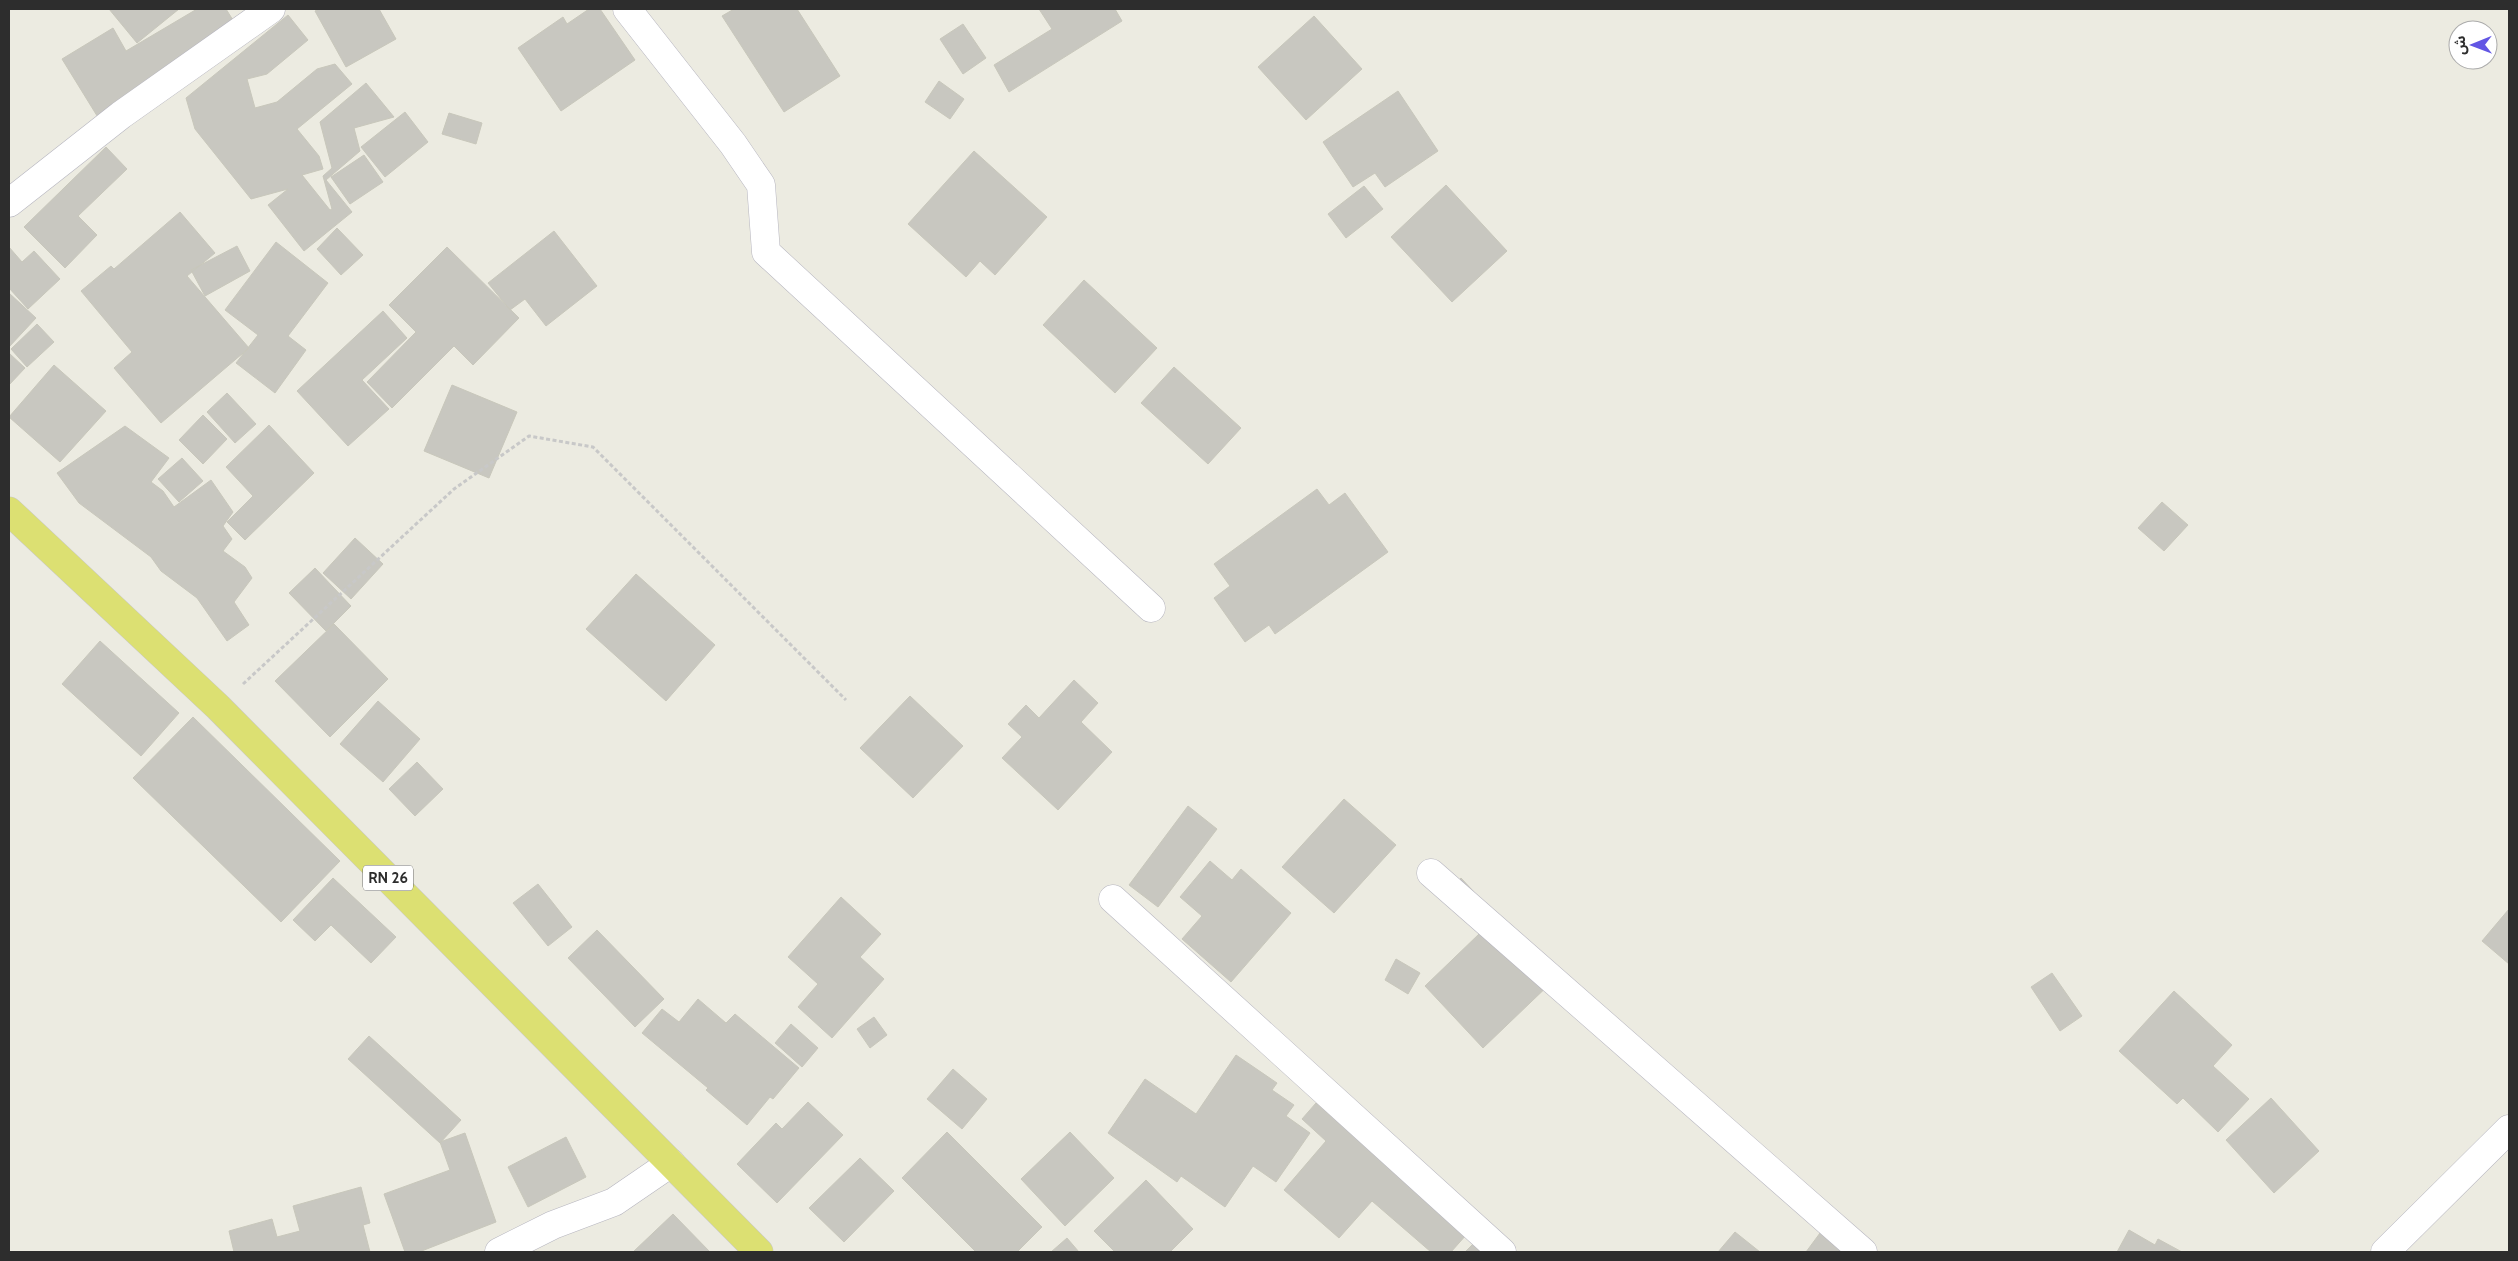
<svg xmlns="http://www.w3.org/2000/svg" width="2518" height="1261" viewBox="0 0 2518 1261" font-family="Cabin,'Noto Sans Arabic',sans-serif">
<style>
.building{fill:#c8c7c0;stroke:#c8c7bb}
.lines{fill:none;stroke-linecap:round;stroke-linejoin:round}
.street-casing{stroke:#b6b5bf;stroke-width:29}
.primary-casing{stroke:#c8c8c8;stroke-width:29}
.path{stroke:#c8c8c8;stroke-width:3;stroke-dasharray:4 2.5;stroke-linecap:butt}
.street{stroke:#fff;stroke-width:28}
.primary{stroke:#dce072;stroke-width:28}
.labels{text-anchor:middle;dominant-baseline:central;stroke-width:5;stroke-linejoin:round;paint-order:stroke}
.shield{fill:#fff;stroke:#6c6c6c;stroke-width:1}
.shield-label{font-size:15px;font-weight:bold;fill:#2d2d2d}
</style>
<rect width="100%" height="100%" fill="#ecebe1"/>
<!-- building -->
<path class="building" d="M 109,9 L 179,9 L 137,43 Z
M 197,9 L 226,9 L 236,25 L 151,76 L 156,85 L 99,119 L 62,59 L 113,28 L 126,51 Z
M 319,9 L 379,9 L 396,39 L 346,67 L 315,11 Z
M 589,9 L 600,9 L 635,60 L 561,111 L 518,48 L 563,17 L 567,24 Z
M 734,9 L 797,9 L 840,76 L 784,112 L 722,16 Z
M 1039,9 L 1115,9 L 1122,21 L 1009,92 L 994,65 L 1052,29 Z
M 288,15 L 308,40 L 267,74 L 247,79 L 255,108 L 277,102 L 317,69 L 335,64 L 352,84 L 297,129 L 319,156 L 323,169 L 302,175 L 330,210 L 332,209 L 323,176 L 332,168 L 320,122 L 366,83 L 394,117 L 354,128 L 360,151 L 326,180 L 352,212 L 304,251 L 268,205 L 288,189 L 251,199 L 195,129 L 186,98 Z
M 1314,16 L 1362,69 L 1306,120 L 1258,67 Z
M 963,24 L 986,58 L 963,74 L 940,39 Z
M 939,81 L 964,99 L 950,119 L 925,102 Z
M 1398,91 L 1438,151 L 1385,187 L 1375,173 L 1353,187 L 1323,142 Z
M 405,112 L 428,142 L 385,177 L 361,147 Z
M 449,113 L 482,123 L 476,144 L 442,134 Z
M 106,147 L 127,169 L 78,216 L 97,235 L 65,268 L 24,227 Z
M 974,151 L 1047,217 L 995,275 L 980,261 L 966,277 L 908,224 Z
M 364,155 L 383,182 L 350,204 L 331,177 Z
M 1446,185 L 1507,251 L 1452,302 L 1391,237 Z
M 1364,186 L 1383,209 L 1346,238 L 1328,214 Z
M 180,212 L 215,253 L 187,276 L 249,348 L 161,423 L 114,368 L 132,352 L 81,291 L 111,266 L 114,269 Z
M 337,228 L 363,255 L 341,275 L 317,249 Z
M 554,231 L 597,286 L 546,326 L 525,299 L 510,310 L 488,283 Z
M 276,242 L 328,283 L 288,336 L 306,350 L 275,393 L 236,363 L 258,335 L 225,310 Z
M 237,246 L 250,271 L 205,296 L 191,270 Z
M 9,247 L 22,262 L 34,251 L 60,279 L 28,309 L 9,288 Z
M 447,247 L 519,318 L 473,365 L 454,346 L 392,408 L 367,382 L 416,332 L 389,305 Z
M 1084,280 L 1157,348 L 1115,393 L 1043,325 Z
M 9,293 L 36,318 L 9,347 Z
M 383,311 L 407,338 L 362,380 L 389,409 L 348,446 L 297,391 Z
M 37,324 L 54,342 L 27,367 L 11,349 Z
M 9,353 L 25,368 L 9,385 Z
M 54,365 L 106,411 L 60,462 L 9,417 Z
M 1174,367 L 1241,428 L 1208,464 L 1141,403 Z
M 452,385 L 517,412 L 489,478 L 424,451 Z
M 227,393 L 256,424 L 235,443 L 207,412 Z
M 203,415 L 227,439 L 203,464 L 179,440 Z
M 269,425 L 314,473 L 245,540 L 227,522 L 253,496 L 226,467 Z
M 125,426 L 169,458 L 151,482 L 163,491 L 174,507 L 211,480 L 233,512 L 223,526 L 232,539 L 223,551 L 245,567 L 252,578 L 234,602 L 249,625 L 227,641 L 197,598 L 161,571 L 151,557 L 79,503 L 57,473 Z
M 182,458 L 203,481 L 179,502 L 158,479 Z
M 1317,489 L 1329,505 L 1345,493 L 1388,552 L 1275,634 L 1269,625 L 1245,642 L 1214,598 L 1230,586 L 1214,564 Z
M 2162,502 L 2188,525 L 2164,551 L 2138,528 Z
M 355,538 L 383,564 L 351,599 L 323,573 Z
M 315,568 L 351,606 L 326,631 L 289,593 Z
M 636,574 L 715,645 L 666,701 L 586,629 Z
M 334,624 L 388,679 L 330,737 L 275,681 Z
M 100,641 L 179,713 L 141,756 L 62,684 Z
M 1074,680 L 1098,703 L 1081,722 L 1112,752 L 1058,810 L 1002,758 L 1022,737 L 1008,724 L 1026,705 L 1039,718 Z
M 910,696 L 963,746 L 913,798 L 860,748 Z
M 378,701 L 420,739 L 383,782 L 340,744 Z
M 193,717 L 340,861 L 281,922 L 133,778 Z
M 417,762 L 443,789 L 415,816 L 389,789 Z
M 1344,799 L 1396,845 L 1334,913 L 1282,867 Z
M 1188,806 L 1217,829 L 1158,907 L 1129,885 Z
M 1210,861 L 1232,880 L 1241,869 L 1291,913 L 1231,982 L 1182,939 L 1202,916 L 1180,897 Z
M 333,878 L 396,937 L 371,963 L 331,925 L 315,941 L 293,920 Z
M 1461,878 L 1555,979 L 1483,1048 L 1425,986 L 1479,934 L 1443,895 Z
M 538,884 L 572,927 L 548,946 L 513,903 Z
M 841,897 L 881,934 L 860,957 L 884,979 L 832,1038 L 798,1007 L 818,984 L 788,957 Z
M 2509,909 L 2509,964 L 2482,941 Z
M 597,930 L 664,999 L 635,1027 L 568,958 Z
M 1396,959 L 1420,973 L 1408,994 L 1385,980 Z
M 2052,973 L 2082,1016 L 2060,1031 L 2031,987 Z
M 2174,991 L 2232,1045 L 2213,1066 L 2249,1099 L 2218,1132 L 2183,1098 L 2177,1104 L 2119,1051 Z
M 698,999 L 726,1023 L 735,1014 L 799,1068 L 773,1099 L 770,1097 L 747,1125 L 706,1090 L 708,1088 L 642,1033 L 662,1009 L 679,1022 Z
M 874,1017 L 887,1035 L 870,1048 L 857,1029 Z
M 791,1024 L 818,1048 L 802,1067 L 775,1043 Z
M 369,1036 L 461,1120 L 440,1143 L 348,1059 Z
M 1236,1055 L 1277,1083 L 1272,1090 L 1294,1105 L 1286,1116 L 1310,1133 L 1276,1182 L 1253,1166 L 1225,1207 L 1181,1176 L 1177,1182 L 1108,1133 L 1145,1079 L 1196,1114 Z
M 953,1069 L 987,1099 L 962,1129 L 927,1099 Z
M 2271,1098 L 2319,1151 L 2274,1193 L 2226,1140 Z
M 808,1102 L 843,1135 L 777,1203 L 737,1164 L 776,1123 L 782,1129 Z
M 1316,1103 L 1467,1234 L 1451,1252 L 1431,1252 L 1372,1201 L 1339,1238 L 1284,1190 L 1326,1141 L 1302,1119 Z
M 947,1132 L 1042,1227 L 1017,1252 L 976,1252 L 902,1178 Z
M 1070,1132 L 1114,1178 L 1065,1226 L 1021,1179 Z
M 465,1133 L 496,1222 L 419,1252 L 405,1252 L 384,1194 L 450,1170 L 440,1142 Z
M 566,1137 L 586,1177 L 528,1207 L 508,1167 Z
M 860,1158 L 894,1191 L 844,1242 L 809,1208 Z
M 1146,1180 L 1193,1229 L 1170,1252 L 1115,1252 L 1094,1231 Z
M 361,1187 L 370,1223 L 363,1225 L 370,1252 L 234,1252 L 229,1231 L 272,1219 L 277,1237 L 300,1231 L 293,1206 Z
M 673,1214 L 710,1252 L 633,1252 Z
M 1823,1229 L 1854,1252 L 1806,1252 Z
M 2129,1230 L 2155,1245 L 2158,1239 L 2182,1252 L 2117,1252 Z
M 1735,1232 L 1760,1252 L 1718,1252 Z
M 1067,1238 L 1079,1252 L 1051,1252 Z
M 1474,1243 L 1484,1252 L 1465,1252 Z"/>
<g class="lines">
<defs>
<path id="street" d="M 627,9 L 733,144 L 761,185 L 766,252 L 1151,608
M 9,203 L 121,115 L 271,9
M 1431,873 L 1863,1252
M 1113,899 L 1502,1252
M 499,1252 L 553,1225 L 614,1202 L 671,1163
M 2385,1252 L 2509,1129"/>
<path id="primary" d="M 9,511 L 218,707 L 759,1252"/>
</defs>
<!-- street casing -->
<use href="#street" class="street-casing"/>
<!-- primary casing -->
<use href="#primary" class="primary-casing"/>
<!-- path -->
<path class="path" d="M 243,684 L 454,489 L 529,436 L 593,447 L 846,700"/>
<!-- street -->
<use href="#street" class="street"/>
<!-- primary -->
<use href="#primary" class="primary"/>
</g>
<g class="labels">
<!-- shield labels -->
<rect class="shield" x="363" y="865.5" width="50" height="25" rx="4"/>
<g class="shield-label">
<text x="388" y="878">RN 26</text>
</g>
</g>
<!-- border -->
<rect width="2518" height="1261" fill="none" stroke="#2d2d2d" stroke-width="20"/>
<!-- north arrow -->
<g transform="translate(2473 45) rotate(269)"><circle r="24" fill="#ffffff" stroke="#ababab"/>
<path d="M0-4L9 19L0 12L-9 19Z" fill="#6256e4"/>
<text y="-8" font-size="14" font-weight="bold" text-anchor="middle" fill="#2d2d2d">ش</text>
</g>
</svg>
